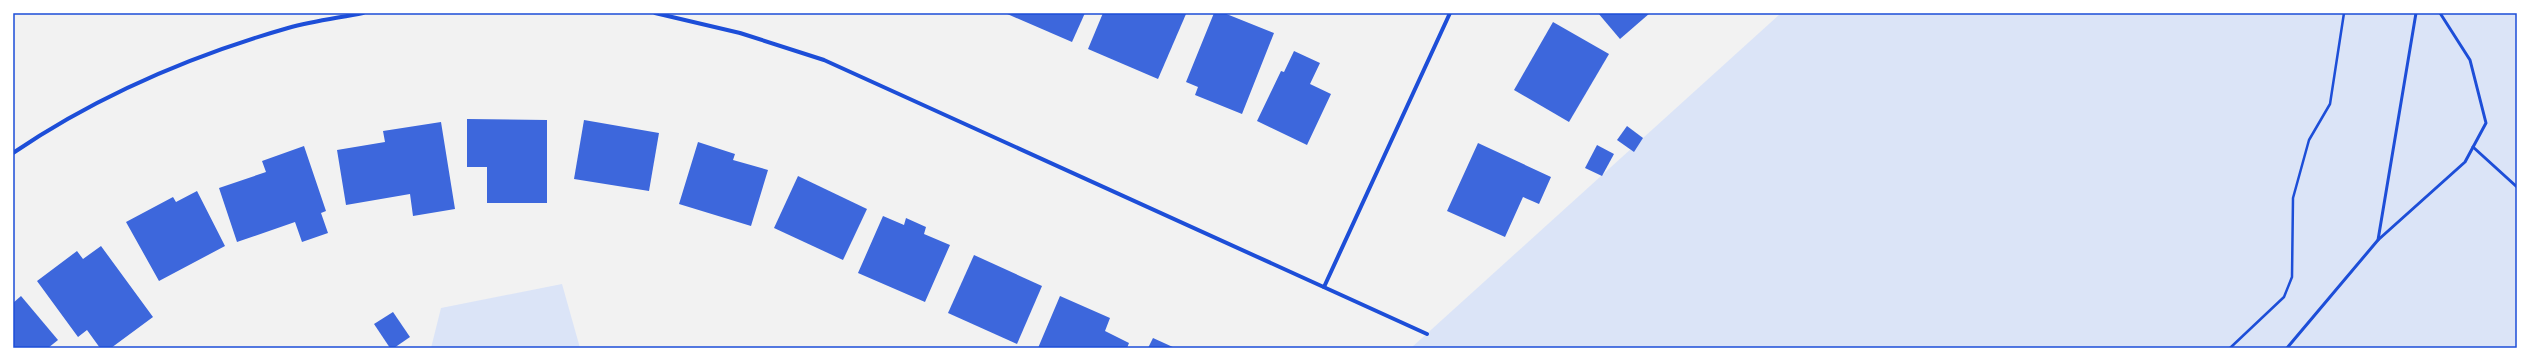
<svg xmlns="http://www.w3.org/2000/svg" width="2530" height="361" font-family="Figtree,sans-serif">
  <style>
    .green { fill: #dbe4f7 }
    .building { fill: #3d67dc }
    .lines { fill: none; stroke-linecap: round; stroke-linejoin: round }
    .path { stroke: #1d4ed8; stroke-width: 2.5 }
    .service { stroke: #1d4ed8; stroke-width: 3 }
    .minor { stroke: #1d4ed8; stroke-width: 4 }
    .neatline { fill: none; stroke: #1d4ed8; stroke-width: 1.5 }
  </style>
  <rect width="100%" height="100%" fill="#f2f2f2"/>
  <g class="green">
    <polygon points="1781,13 2517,13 2517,348 1411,348"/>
    <polygon points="562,284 580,348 431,348 441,308"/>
  </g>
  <g class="building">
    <polygon points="1005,13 1085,13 1072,42"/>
    <polygon points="1103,13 1186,14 1158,79 1088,49"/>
    <polygon points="1214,13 1224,13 1274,33 1242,114 1195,95 1198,87 1186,82"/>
    <polygon points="1598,13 1650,13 1620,39"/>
    <polygon points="1553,22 1609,54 1569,122 1514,90"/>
    <polygon points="1294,51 1320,63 1310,84 1331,94 1307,145 1257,121 1281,71 1284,72"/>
    <polygon points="467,119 547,120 547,203 487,203 487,167 467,167"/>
    <polygon points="584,120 659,133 649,191 574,179"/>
    <polygon points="441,122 455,209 413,216 410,194 346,205 337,150 385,142 383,131"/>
    <polygon points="1627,126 1643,138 1634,152 1617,140"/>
    <polygon points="698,142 735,154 733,160 768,170 751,226 679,204"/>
    <polygon points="1478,143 1551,177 1539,204 1523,197 1505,237 1447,211"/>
    <polygon points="1597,145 1614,154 1602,176 1585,168"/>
    <polygon points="304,146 326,211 321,213 328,233 302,242 295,222 237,242 219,188 266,172 262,161"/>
    <polygon points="798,176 867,209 843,260 774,228"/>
    <polygon points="197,191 225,246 159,281 126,222 173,197 176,202"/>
    <polygon points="883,216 904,225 906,218 926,227 924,234 950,245 925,302 858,273"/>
    <polygon points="101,246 153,317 111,348 100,348 87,330 78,337 37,281 77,251 83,259"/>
    <polygon points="974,255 1042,286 1017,344 948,313"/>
    <polygon points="21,296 58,340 48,348 13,348 13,303"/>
    <polygon points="1060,296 1110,318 1105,331 1129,343 1127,348 1038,348"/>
    <polygon points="393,312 410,337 394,348 390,348 374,324"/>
    <polygon points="1153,338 1175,348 1148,348"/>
  </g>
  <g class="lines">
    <polyline class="path" points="2230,348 2284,297 2292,277 2293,198 2309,140 2330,104 2344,13"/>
    <g class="service">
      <polyline points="2473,147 2517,187"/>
      <polyline points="2378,240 2465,162 2486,123 2470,60 2440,13"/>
      <polyline points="2287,348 2378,240 2416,13"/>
    </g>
    <g class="minor">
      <polyline points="655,13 740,33 824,60 1427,334"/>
      <path d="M13,153C97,96 190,56 288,28C313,21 338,18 363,13"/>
      <polyline points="1324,287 1450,13"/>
    </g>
  </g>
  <rect width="2530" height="361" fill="none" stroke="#ffffff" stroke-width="28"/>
  <rect x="14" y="14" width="2502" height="333" class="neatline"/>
</svg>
